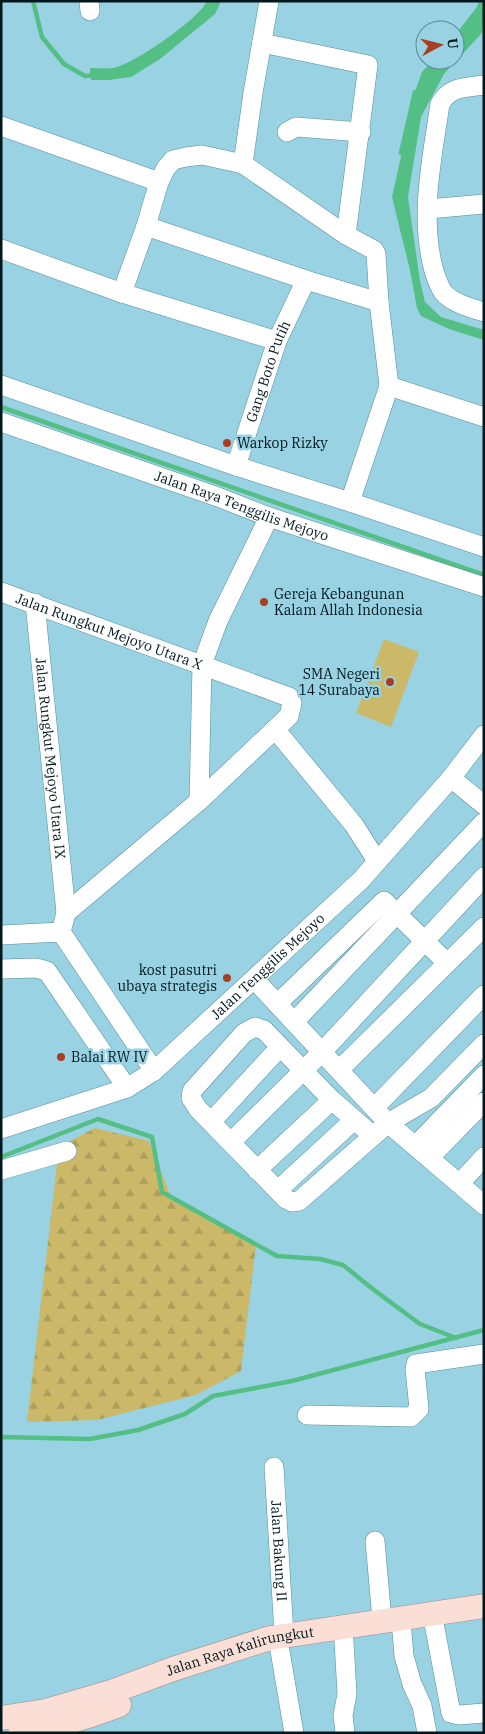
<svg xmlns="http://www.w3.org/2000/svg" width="485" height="1734" font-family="'IBM Plex Serif',serif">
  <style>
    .forest { fill: url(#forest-firs) }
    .pitch { fill: #cbb969 }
    .water { fill: #53bf84 }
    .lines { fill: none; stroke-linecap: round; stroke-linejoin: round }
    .stream { stroke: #53bf84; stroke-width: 4.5 }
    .minor-casing { stroke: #568e9d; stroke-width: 20 }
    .major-casing { stroke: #a28b85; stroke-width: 25 }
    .minor { stroke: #fff; stroke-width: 19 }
    .major { stroke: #fbdfd7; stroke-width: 24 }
    .poi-dot { fill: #a73f20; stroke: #98d2e3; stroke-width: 2 }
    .labels { text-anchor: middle; stroke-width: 5; stroke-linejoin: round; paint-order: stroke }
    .street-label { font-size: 14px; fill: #01171d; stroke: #98d2e3 }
    .poi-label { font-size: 14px; fill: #01171d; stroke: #98d2e3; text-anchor: start }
  </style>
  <defs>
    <pattern id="forest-firs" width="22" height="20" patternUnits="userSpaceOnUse" patternTransform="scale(1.25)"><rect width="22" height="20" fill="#cbb969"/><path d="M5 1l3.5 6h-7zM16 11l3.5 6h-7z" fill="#ad9e5b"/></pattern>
  </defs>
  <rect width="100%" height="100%" fill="#98d2e3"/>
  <polygon class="forest" points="95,1128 149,1141 172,1199 256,1245 241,1371 196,1395 97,1420 27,1422 59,1147"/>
  <polygon class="pitch" points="384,639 419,652 391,727 356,713"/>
  <g class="water">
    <path d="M207,1H221L215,14L160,59L131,77L109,80H91L90,68C97,68 106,69 113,68C133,65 199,19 207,1Z"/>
    <polygon points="479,1 484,1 484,26 481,34 444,74 421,117 408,197 420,281 425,302 441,317 484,330 484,340 449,329 421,316 417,308 410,270 392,197 416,89 422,72 433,60 455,60 455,35 477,7"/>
  </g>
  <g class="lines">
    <g class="stream">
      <polyline points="33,1 42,37 64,64 85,76 95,75"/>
      <polyline points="401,153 415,92"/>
      <polyline points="1,407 484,575"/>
      <polyline points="1,1157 98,1119 152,1137 162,1192 277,1256 320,1259 343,1265 374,1290 420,1324 456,1338"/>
      <polyline points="1,1437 90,1439 138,1430 185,1414 213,1396 292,1381 484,1330"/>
    </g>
    <g class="minor-casing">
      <g id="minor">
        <polyline points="89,1 90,11"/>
        <polyline points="262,43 368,65 346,235"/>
        <path d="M484,85C465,88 450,86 440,104C432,158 419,217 434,271C436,277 439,286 443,292C452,303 471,308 484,312"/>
        <polyline points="1,126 159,182"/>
        <polyline points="287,132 296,127 361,132"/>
        <polyline points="243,164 253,93 269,1"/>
        <polyline points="428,209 484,204"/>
        <polyline points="146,226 306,280 379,302"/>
        <polyline points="1,249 122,293 277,341"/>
        <polyline points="122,293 146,226 159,182 166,168 173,160 186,157 202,155 243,164 346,235 374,250 376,254 379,302 389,386 350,502"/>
        <polyline points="1,385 236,466 350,502 484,547"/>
        <polyline points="389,386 484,417"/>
        <path id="s1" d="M1,422L218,497L269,517L484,587"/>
        <path id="s2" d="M236,466L277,341L306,280"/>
        <path id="s3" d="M1,592L289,697L292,703L289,716L199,801L66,913L61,932"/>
        <path id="s4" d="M35,603L66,913"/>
        <polyline points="275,729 354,825 377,861"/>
        <polyline points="451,778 484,805"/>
        <polyline points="199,801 202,665 218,621 269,517"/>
        <polyline points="1,935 61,932 154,1071"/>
        <polyline points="1,969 36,968 47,971 127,1088"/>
        <polyline points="254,979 388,1123 484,1205"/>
        <polyline points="277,1004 384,901 447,963"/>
        <polyline points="294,1022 484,822"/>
        <polyline points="339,1070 484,927"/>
        <polyline points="374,1108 484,995"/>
        <polyline points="211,1122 280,1047"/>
        <path id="s5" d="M1,1129L127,1088L154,1071L361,880L451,778L484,735"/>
        <polyline points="373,1136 332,1100 264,1030 255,1027 244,1033 192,1091 191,1098 198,1109 286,1199 292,1202 299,1201 388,1123 431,1098 484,1044"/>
        <polyline points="231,1142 322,1052 484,877"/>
        <polyline points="415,1146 484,1075"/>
        <polyline points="429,1158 484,1102"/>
        <polyline points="1,1170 67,1151"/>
        <polyline points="257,1170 332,1100"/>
        <polyline points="460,1183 484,1157"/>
        <polyline points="278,1190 354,1120"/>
        <polyline points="307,1415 411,1417 419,1409 415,1369 416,1364 484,1354"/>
        <path id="s6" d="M274,1467L284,1635"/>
        <polyline points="375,1541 382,1620"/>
        <polyline points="432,1613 451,1713 459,1715 484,1713"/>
        <polyline points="402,1632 404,1656 412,1684 422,1706 427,1733"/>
        <polyline points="344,1641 347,1694 343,1715 345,1733"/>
        <polyline points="280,1651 294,1733"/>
      </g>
    </g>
    <g class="major-casing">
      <g id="major">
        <path id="s7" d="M1,1718L46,1711L111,1692L173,1669L270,1638L484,1606"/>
        <path d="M20,1733C54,1727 88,1717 119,1705"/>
      </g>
    </g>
    <use href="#minor" class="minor"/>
    <use href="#major" class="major"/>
  </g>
  <g class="poi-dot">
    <circle cx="227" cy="443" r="5"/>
    <circle cx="264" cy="602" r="5"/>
    <circle cx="390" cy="682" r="5"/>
    <circle cx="227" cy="978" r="5"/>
    <circle cx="61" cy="1057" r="5"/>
  </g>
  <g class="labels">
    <g class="street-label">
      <text dy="5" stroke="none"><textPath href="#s2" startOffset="100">Gang Boto Putih</textPath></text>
      <text dy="5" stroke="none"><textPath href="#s1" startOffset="255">Jalan Raya Tenggilis Mejoyo</textPath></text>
      <text dy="5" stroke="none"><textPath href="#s3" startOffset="115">Jalan Rungkut Mejoyo Utara X</textPath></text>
      <text dy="5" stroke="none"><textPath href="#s4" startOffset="156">Jalan Rungkut Mejoyo Utara IX</textPath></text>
      <text dy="5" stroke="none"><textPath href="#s5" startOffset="319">Jalan Tenggilis Mejoyo</textPath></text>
      <text dy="5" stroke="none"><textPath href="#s6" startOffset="84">Jalan Bakung II</textPath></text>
      <text dy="5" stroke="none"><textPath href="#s7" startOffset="249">Jalan Raya Kalirungkut</textPath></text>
    </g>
    <g class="poi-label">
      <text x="237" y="448">Warkop Rizky</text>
      <text x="274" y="599">Gereja Kebangunan<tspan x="274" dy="16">Kalam Allah Indonesia</tspan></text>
      <text x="380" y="679" text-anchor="end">SMA Negeri<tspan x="380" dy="16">14 Surabaya</tspan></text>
      <text x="217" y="975" text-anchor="end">kost pasutri<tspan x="217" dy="16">ubaya strategis</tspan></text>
      <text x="71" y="1062">Balai RW IV</text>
    </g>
  </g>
  <rect width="485" height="1734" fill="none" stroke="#01171d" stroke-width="5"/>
  <g transform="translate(440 45) rotate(83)"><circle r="24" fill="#98d2e3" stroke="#5c8794"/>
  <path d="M0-4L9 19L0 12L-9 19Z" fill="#a73f20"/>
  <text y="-8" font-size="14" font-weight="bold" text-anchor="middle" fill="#01171d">U</text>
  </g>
</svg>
